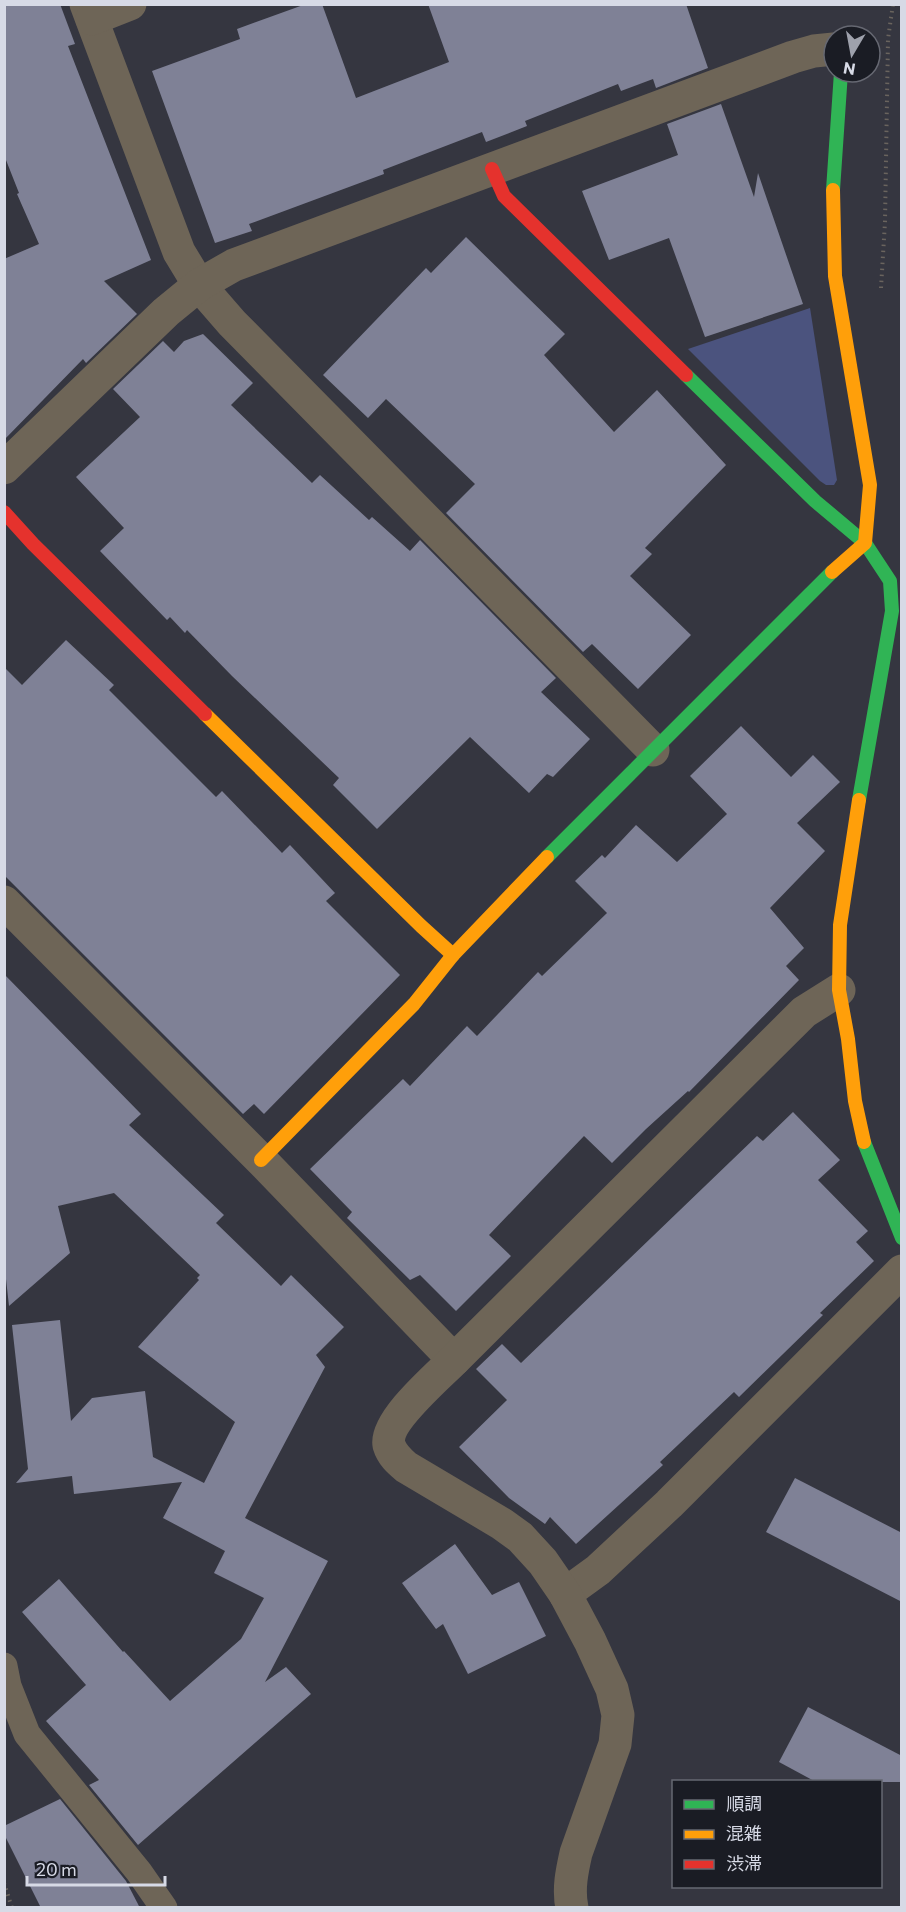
<svg xmlns="http://www.w3.org/2000/svg" width="906" height="1912" font-family="Commissioner,'Noto Sans JP',sans-serif">
  <style>
    .green { fill: #4b537e }
    .building { fill: #7f8196 }
    .lines { fill: none; stroke-linecap: round; stroke-linejoin: round }
    .path { stroke: #6a645e; stroke-width: 4; stroke-dasharray: 1.5 4.5; stroke-linecap: butt }
    .lane { stroke: #6e6557; stroke-width: 27 }
    .street { stroke: #6e6557; stroke-width: 33 }
    .fast { stroke: #30b455; stroke-width: 14 }
    .slow { stroke: #ff9f0a; stroke-width: 14 }
    .jam { stroke: #e5322d; stroke-width: 14 }
  </style>
  <rect width="100%" height="100%" fill="#353640"/>
  <polygon class="green" points="810,308 837,480 834,485 826,485 820,481 688,349"/>
  <g class="building">
    <polygon points="4,4 60,4 75,44 68,46 151,260 104,281 137,314 86,363 83,359 4,440 4,259 39,244 17,194 19,193 4,155"/>
    <polygon points="306,4 322,4 356,98 449,62 428,4 686,4 708,68 656,88 653,79 621,91 618,84 525,121 527,126 486,142 482,132 383,170 384,174 249,224 252,231 215,243 152,71 240,39 237,29"/>
    <polygon points="721,104 754,197 758,173 803,304 705,337 669,238 609,260 582,191 678,155 667,124"/>
    <polygon points="466,237 565,334 544,355 614,432 657,390 726,465 645,548 652,554 630,576 691,635 638,689 592,644 583,652 446,513 475,484 386,399 368,418 323,375 426,268 431,273"/>
    <polygon points="203,334 253,383 231,405 312,483 320,475 369,520 372,517 410,551 420,540 556,678 541,692 590,739 553,777 547,774 529,793 470,737 377,829 333,785 339,778 232,676 187,630 185,633 170,617 167,620 100,551 124,528 76,477 140,417 113,389 163,341 174,352 184,341"/>
    <polygon points="66,640 114,685 109,690 216,797 222,791 282,853 290,845 335,893 326,901 400,975 264,1114 254,1104 243,1114 4,875 4,667 22,685"/>
    <polygon points="741,726 791,777 813,755 840,782 797,823 825,851 770,908 804,948 786,966 799,980 689,1092 688,1091 646,1129 612,1163 584,1136 489,1235 511,1256 456,1311 420,1275 410,1280 347,1218 352,1212 310,1169 403,1079 410,1086 467,1026 477,1036 538,972 542,976 607,913 575,881 602,855 605,858 636,825 677,862 727,814 690,776"/>
    <polygon points="4,974 141,1114 129,1125 224,1215 216,1223 281,1286 291,1275 344,1327 316,1355 325,1367 245,1518 328,1561 265,1682 286,1667 311,1694 138,1845 89,1785 99,1780 46,1721 86,1685 22,1612 59,1579 123,1652 124,1651 170,1701 241,1639 264,1598 214,1573 225,1551 163,1518 182,1482 74,1494 72,1476 16,1483 28,1469 12,1325 60,1320 71,1421 92,1398 145,1391 153,1457 204,1483 235,1422 138,1347 199,1280 197,1278 200,1275 114,1193 58,1206 70,1253 9,1306 4,1261"/>
    <polygon points="793,1112 840,1160 818,1180 868,1231 856,1242 874,1261 820,1313 823,1315 739,1397 734,1392 660,1462 663,1465 576,1544 550,1517 545,1524 509,1498 459,1447 507,1400 476,1369 502,1344 521,1363 757,1136 763,1141"/>
    <polygon points="795,1478 902,1533 902,1602 766,1532"/>
    <polygon points="455,1544 492,1595 519,1582 546,1636 468,1674 443,1624 436,1629 402,1583"/>
    <polygon points="808,1707 902,1756 902,1782 816,1782 779,1762"/>
    <polygon points="60,1799 126,1881 140,1908 41,1908 4,1834 4,1826"/>
  </g>
  <g class="lines">
    <g class="path">
      <polyline points="881,288 885,222 888,39 893,4"/>
      <polyline points="4,1883 12,1908"/>
    </g>
    <polyline class="lane" points="4,1666 8,1686 27,1734 139,1872 164,1908"/>
    <g class="street">
      <polyline points="86,4 179,252 199,285 232,323 653,750"/>
      <polyline points="92,19 130,4"/>
      <polyline points="4,468 166,312 199,285 234,265 793,57 814,51 834,49"/>
      <polyline points="4,902 261,1160 454,1360"/>
      <polyline points="565,1594 598,1570 669,1504 902,1271"/>
      <path d="M572,1908C568,1889 572,1871 576,1853L615,1744L618,1715L612,1689L590,1641L565,1594L543,1562L520,1537L502,1524L406,1467C399,1461 392,1455 389,1445C384,1422 438,1376 454,1360L804,1012L839,990"/>
    </g>
    <g class="fast">
      <polyline points="833,190 841,72"/>
      <polyline points="686,375 815,501 865,543 890,581 892,611 859,800"/>
      <polyline points="547,857 832,572"/>
      <polyline points="864,1142 902,1238"/>
    </g>
    <g class="slow">
      <polyline points="832,572 865,543 870,485 835,276 833,190"/>
      <polyline points="205,714 421,926 453,955"/>
      <polyline points="859,800 840,925 839,990 848,1039 855,1101 864,1142"/>
      <polyline points="261,1160 414,1004 453,955 547,857"/>
    </g>
    <g class="jam">
      <polyline points="492,169 504,196 686,375"/>
      <polyline points="4,512 33,544 205,714"/>
    </g>
  </g>
  <rect width="906" height="1912" fill="none" stroke="#d7dae6" stroke-width="12"/>
  <rect x="672" y="1780" width="210" height="108" fill="#1a1c24" stroke="#666872" stroke-width="1.5"/>
  <rect x="684" y="1800" width="30" height="9" fill="#30b455" stroke="#666872" stroke-width="1.5"/>
  <text x="726" y="1810" font-size="18" fill="#d7dae6">順調</text>
  <rect x="684" y="1830" width="30" height="9" fill="#ff9f0a" stroke="#666872" stroke-width="1.5"/>
  <text x="726" y="1840" font-size="18" fill="#d7dae6">混雑</text>
  <rect x="684" y="1860" width="30" height="9" fill="#e5322d" stroke="#666872" stroke-width="1.5"/>
  <text x="726" y="1870" font-size="18" fill="#d7dae6">渋滞</text>
  <g transform="translate(852 54) rotate(190)"><circle r="28" fill="#1a1c24" stroke="#666872" stroke-width="1.5"/>
  <path d="M0-4.5L10 22L0 15L-10 22Z" fill="#9ea1ac"/>
  <text y="-9" font-size="16" font-weight="bold" text-anchor="middle" fill="#d7dae6">N</text>
  </g>
  <path d="M27 1876v9h138v-9" fill="none" stroke="#d7dae6" stroke-width="3"/>
  <text x="36" y="1876" font-size="18" fill="#d7dae6" stroke="#1a1c24" stroke-width="4.5" paint-order="stroke">20 m</text>
</svg>
